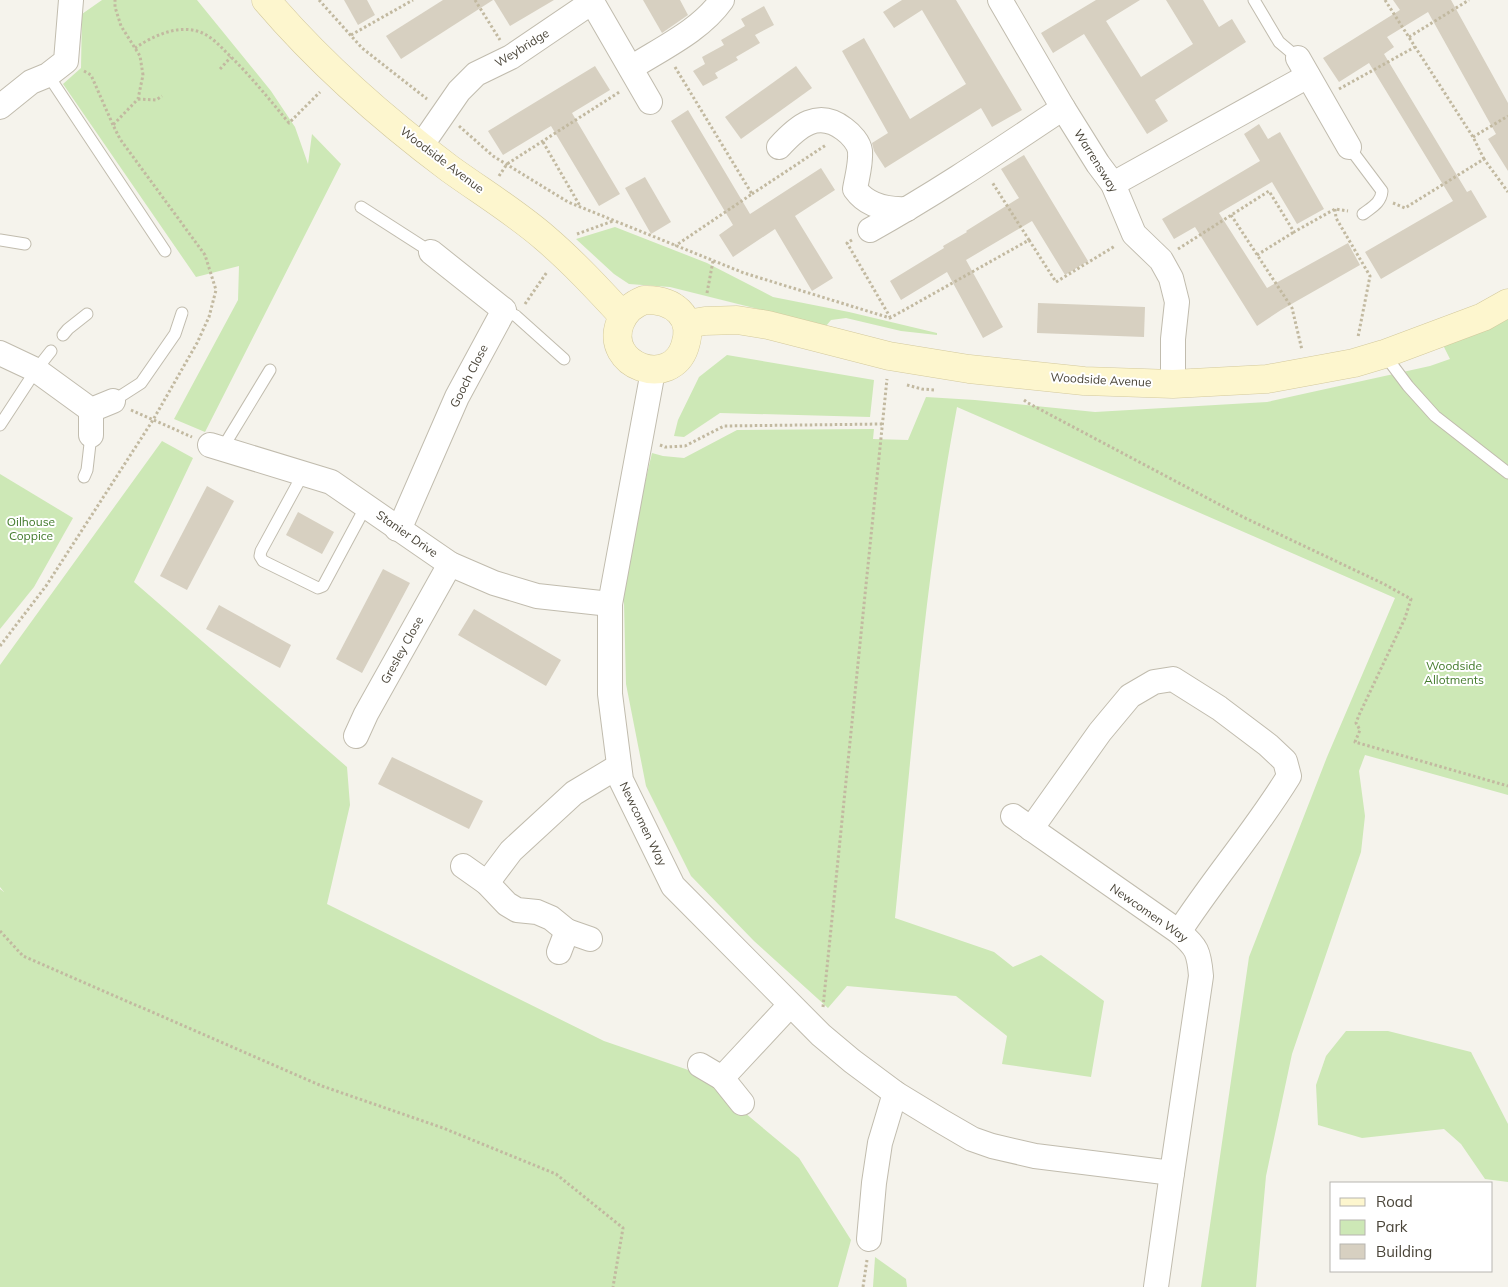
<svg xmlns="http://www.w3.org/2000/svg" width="1508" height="1287" font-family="Mulish,sans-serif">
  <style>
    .green { fill: #cde8b6 }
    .building { fill: #d7d0c1 }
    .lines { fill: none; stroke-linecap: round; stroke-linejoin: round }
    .lane-casing { stroke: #c1bcae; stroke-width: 13 }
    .street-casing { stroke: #c1bcae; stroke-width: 26 }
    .secondary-casing { stroke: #d3c99d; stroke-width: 29 }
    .path { stroke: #c2b9a0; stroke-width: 3; stroke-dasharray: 2.5 2.5; stroke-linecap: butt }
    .lane { stroke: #fff; stroke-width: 11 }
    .street { stroke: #fff; stroke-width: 24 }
    .secondary { stroke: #fdf6ce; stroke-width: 28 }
    .labels { text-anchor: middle; stroke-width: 4; stroke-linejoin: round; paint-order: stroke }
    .street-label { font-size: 12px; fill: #4a4539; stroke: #fff }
    .park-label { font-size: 12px; fill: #447b2d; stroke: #fff }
  </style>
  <rect width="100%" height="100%" fill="#f5f3ec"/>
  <g class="green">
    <polygon points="102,0 197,0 271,91 295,127 308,164 312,134 341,164 205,432 174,419 238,300 239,266 196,277 63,84 81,68 82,14"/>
    <polygon points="615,227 707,263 773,297 849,312 937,333 937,335 901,331 846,318 831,320 826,326 670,287 629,284 614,274 576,239"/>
    <path d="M1508,314V795L1365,755L1359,771L1365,816L1361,852L1292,1054L1266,1176L1256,1287H1201L1249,957L1327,757L1395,598L957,407C925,576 912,748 895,918L994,952L1013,967L1041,955L1104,1001L1091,1077L1002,1064L1007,1036L956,996L847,986L828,1008L754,941L691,876L646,786L626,684L624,603L619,592L652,453L663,456L684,458L737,430L874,429L873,439L908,440L926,397L975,400L1095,412L1267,402L1430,366L1450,359L1443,345Z"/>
    <polygon points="727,355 874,380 870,417 720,413 684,437 674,436 678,420 699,377"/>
    <polygon points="162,441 193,458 134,582 347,767 350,805 327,904 604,1041 697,1073 799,1158 851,1240 838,1287 0,1287 0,889 4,892 0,887 0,665"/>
    <polygon points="0,474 73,518 34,587 0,629"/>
    <polygon points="1346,1031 1388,1031 1471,1052 1508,1124 1508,1182 1485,1179 1461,1144 1444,1129 1362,1138 1318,1125 1316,1085 1326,1056"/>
    <polygon points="875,1257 906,1279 907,1287 873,1287"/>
  </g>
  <g class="building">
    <polygon points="344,0 367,0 375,15 358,25"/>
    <polygon points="443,0 493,0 401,59 386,36"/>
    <polygon points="494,0 554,0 510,26"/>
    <polygon points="643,0 680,0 688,15 662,33"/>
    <polygon points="902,0 956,0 1022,110 992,127 981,108 885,168 874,151 872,143 888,133 842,51 864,38 910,119 966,84 922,10 894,28 883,12"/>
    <polygon points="1096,0 1140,0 1106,21 1141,77 1193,44 1166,0 1203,0 1219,27 1232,19 1246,42 1155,100 1168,121 1147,134 1084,34 1053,53 1041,33"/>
    <polygon points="1393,0 1451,0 1508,103 1508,171 1488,139 1496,134 1428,12 1387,37 1394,47 1384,54 1467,192 1471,190 1487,217 1381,279 1365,252 1453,201 1369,63 1339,82 1323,58 1400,10"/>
    <polygon points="764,6 774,25 755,35 760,43 736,57 738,60 715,73 718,78 703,86 693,71 705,64 702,57 724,45 721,40 745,26 741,19"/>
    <polygon points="595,66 610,90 572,113 620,194 599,206 551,126 503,155 488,131"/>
    <polygon points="796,66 812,88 741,139 725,117"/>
    <polygon points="688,110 750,214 821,168 835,190 795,216 833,278 812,291 775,229 733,257 719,235 733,225 671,121"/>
    <polygon points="1259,124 1268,139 1280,132 1324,209 1297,224 1272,182 1219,213 1267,288 1348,243 1360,265 1281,310 1257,326 1195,227 1174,239 1162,219 1260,161 1244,134"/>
    <polygon points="1024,155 1088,261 1065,275 1032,221 966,260 1003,327 983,338 947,272 901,300 890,281 944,248 943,246 967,232 966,231 1019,198 1001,169"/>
    <polygon points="645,177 671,222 651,234 625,188"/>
    <polygon points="1038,303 1145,307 1144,337 1037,333"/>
    <polygon points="207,486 234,501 187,590 160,576"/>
    <polygon points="298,512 334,532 322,554 286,535"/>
    <polygon points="383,569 410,583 362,673 336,659"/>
    <polygon points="219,605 291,645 280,668 206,629"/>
    <polygon points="474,609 561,660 546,686 458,635"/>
    <polygon points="392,757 483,801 469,829 378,784"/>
  </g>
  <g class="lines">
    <g class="lane-casing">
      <g id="lane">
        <polyline points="1254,0 1279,42 1298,58"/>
        <polyline points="48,75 165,251"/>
        <path d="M1349,147L1382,191C1381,203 1372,207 1363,214"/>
        <polyline points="361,207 431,252"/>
        <polyline points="0,240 25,244"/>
        <polyline points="504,310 516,316 564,359"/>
        <polyline points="63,335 68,329 87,314"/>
        <polyline points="1384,354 1408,386 1435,416 1508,473"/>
        <polyline points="113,401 141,383 175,334 182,313"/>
        <polyline points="0,425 36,370 51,351"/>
        <polyline points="222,449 270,370"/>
        <polyline points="303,474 261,551 260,556 263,561 318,588 323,586 366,506"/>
        <polyline points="84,477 87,470 91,435"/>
      </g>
    </g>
    <g class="street-casing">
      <g id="street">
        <polyline points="591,0 650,102"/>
        <polyline points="1000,0 1063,108 1098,164 1113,184 1134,234 1161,260 1171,278 1177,302 1173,339 1173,384"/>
        <polyline points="1298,58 1349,147"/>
        <path d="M631,68C662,48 700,31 722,0"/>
        <polyline points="0,107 31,82 48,75 66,61 71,0"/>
        <polyline points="421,146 459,91 476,74 511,57 592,2"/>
        <path d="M779,147C798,126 818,109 844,129C851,134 859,143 860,151C861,164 857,177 855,189C867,206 887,210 907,209"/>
        <polyline points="1113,184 1308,76"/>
        <path d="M870,230C937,193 1000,150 1063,108"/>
        <polyline points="0,353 36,370 91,410 113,401"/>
        <path d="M653,371L610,604V694L621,780L673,886L821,1035L852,1061L895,1093L941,1121L972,1139L992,1146L1035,1156L1172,1173L1201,976C1199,952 1197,947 1179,932L1013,816"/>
        <polyline points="91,435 91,410"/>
        <polyline points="210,445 331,482 450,564 494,583 537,596 610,604"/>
        <polyline points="397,529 402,523 457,397 504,310 431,252"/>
        <polyline points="356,736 366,714 450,564"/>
        <path d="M1031,829L1100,732L1130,696L1154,682L1173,679L1219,708L1268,745L1285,761L1289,776C1256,830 1214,878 1179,932"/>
        <polyline points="463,866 487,883 507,904 517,910 537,912 551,918 567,931 590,939"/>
        <polyline points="487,883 511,851 574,793 619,766"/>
        <polyline points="559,952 567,931"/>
        <polyline points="700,1065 722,1078 742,1103"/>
        <polyline points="722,1078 790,1005"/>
        <polyline points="869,1239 874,1183 880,1143 895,1093"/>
        <polyline points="1156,1287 1172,1173"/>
      </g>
    </g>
    <g class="secondary-casing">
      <g id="secondary">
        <path d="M266,0C318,61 386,121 450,169C482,192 515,212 545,238C573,262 598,289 623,316"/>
        <path d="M644,300C673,299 695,316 685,346C671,390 604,366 620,323C625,311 632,305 644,300Z"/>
        <polyline points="687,324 705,321 737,320 768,325 889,356 969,369 1084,381 1173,384 1267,379 1354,363 1384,354 1483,317 1508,303"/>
      </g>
    </g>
    <g class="path">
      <polyline points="319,0 362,48 427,99"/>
      <polyline points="475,0 500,40"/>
      <polyline points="1385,0 1473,137 1484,159"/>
      <polyline points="351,35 413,0"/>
      <polyline points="1409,37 1469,0"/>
      <path d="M135,48C153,36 178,24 200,32C211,36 219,45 227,53C250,75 269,99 289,123L320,92"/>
      <polyline points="675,67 752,194 675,246"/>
      <polyline points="220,69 231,57"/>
      <polyline points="84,71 91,75 113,125"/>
      <polyline points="1339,89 1415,47"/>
      <polyline points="138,99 156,100 162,96"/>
      <polyline points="459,126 493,156 568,202 744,273 890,318 1029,240 992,182"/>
      <polyline points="1473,137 1508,116"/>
      <polyline points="543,142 580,206"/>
      <polyline points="499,176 507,164 621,91"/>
      <polyline points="752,194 826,145"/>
      <polyline points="1393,203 1405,208 1484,159 1508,192"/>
      <polyline points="1335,209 1336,218 1370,276 1358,337"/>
      <polyline points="1231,215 1292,308 1302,350"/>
      <polyline points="577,234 613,221"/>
      <polyline points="852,240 847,243 890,317"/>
      <polyline points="1029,240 1056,282 1115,246"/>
      <polyline points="1178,249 1269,191 1294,232 1335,209 1348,211"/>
      <polyline points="1257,255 1294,232"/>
      <polyline points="707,293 713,261"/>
      <polyline points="525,304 547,272"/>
      <polyline points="907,385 922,389 935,390"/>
      <polyline points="1024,400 1028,403 1243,517 1384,584 1411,599 1405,618 1359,715 1356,723 1360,730 1355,742 1508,786"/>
      <polyline points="131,410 192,437"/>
      <polyline points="660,445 665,447 685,446 724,426 882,424"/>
      <polyline points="0,646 46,586 153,420 197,343 209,317 216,290 205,255 120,139 113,125 138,99 143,75 140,56 121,26 115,7 115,0"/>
      <polyline points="0,931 23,956 322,1086 443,1128 556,1174 623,1228 613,1287"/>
      <polyline points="823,1007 887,379"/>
      <polyline points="863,1287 867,1260"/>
    </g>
    <use href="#lane" class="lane"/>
    <use href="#street" class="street"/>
    <use href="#secondary" class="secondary"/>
  </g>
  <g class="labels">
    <g class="street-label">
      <text transform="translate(522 48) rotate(-32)" y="4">Weybridge</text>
      <text transform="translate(442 160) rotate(37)" y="4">Woodside Avenue</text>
      <text transform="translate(1096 161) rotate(58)" y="4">Warrensway</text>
      <text transform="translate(469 376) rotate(-63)" y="4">Gooch Close</text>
      <text transform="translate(1101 380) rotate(3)" y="4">Woodside Avenue</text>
      <text transform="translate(407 534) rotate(35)" y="4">Stanier Drive</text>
      <text transform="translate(402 650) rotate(-61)" y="4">Gresley Close</text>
      <text transform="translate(643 824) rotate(64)" y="4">Newcomen Way</text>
      <text transform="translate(1149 913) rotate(35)" y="4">Newcomen Way</text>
    </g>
    <g class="park-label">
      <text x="31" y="526">Oilhouse<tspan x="31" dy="14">Coppice</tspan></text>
      <text x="1454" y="670">Woodside<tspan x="1454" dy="14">Allotments</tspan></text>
    </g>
  </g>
  <rect x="1330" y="1182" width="162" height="90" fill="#ffffff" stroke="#b7b5b0"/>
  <rect x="1340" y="1198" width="25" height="8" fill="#fdf6ce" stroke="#b7b5b0"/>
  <text x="1376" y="1207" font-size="15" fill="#4a4539">Road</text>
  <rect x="1340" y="1220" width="25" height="15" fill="#cde8b6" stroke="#b7b5b0"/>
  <text x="1376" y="1232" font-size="15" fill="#4a4539">Park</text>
  <rect x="1340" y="1244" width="25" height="15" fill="#d7d0c1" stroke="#b7b5b0"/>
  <text x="1376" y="1257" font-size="15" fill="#4a4539">Building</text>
</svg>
